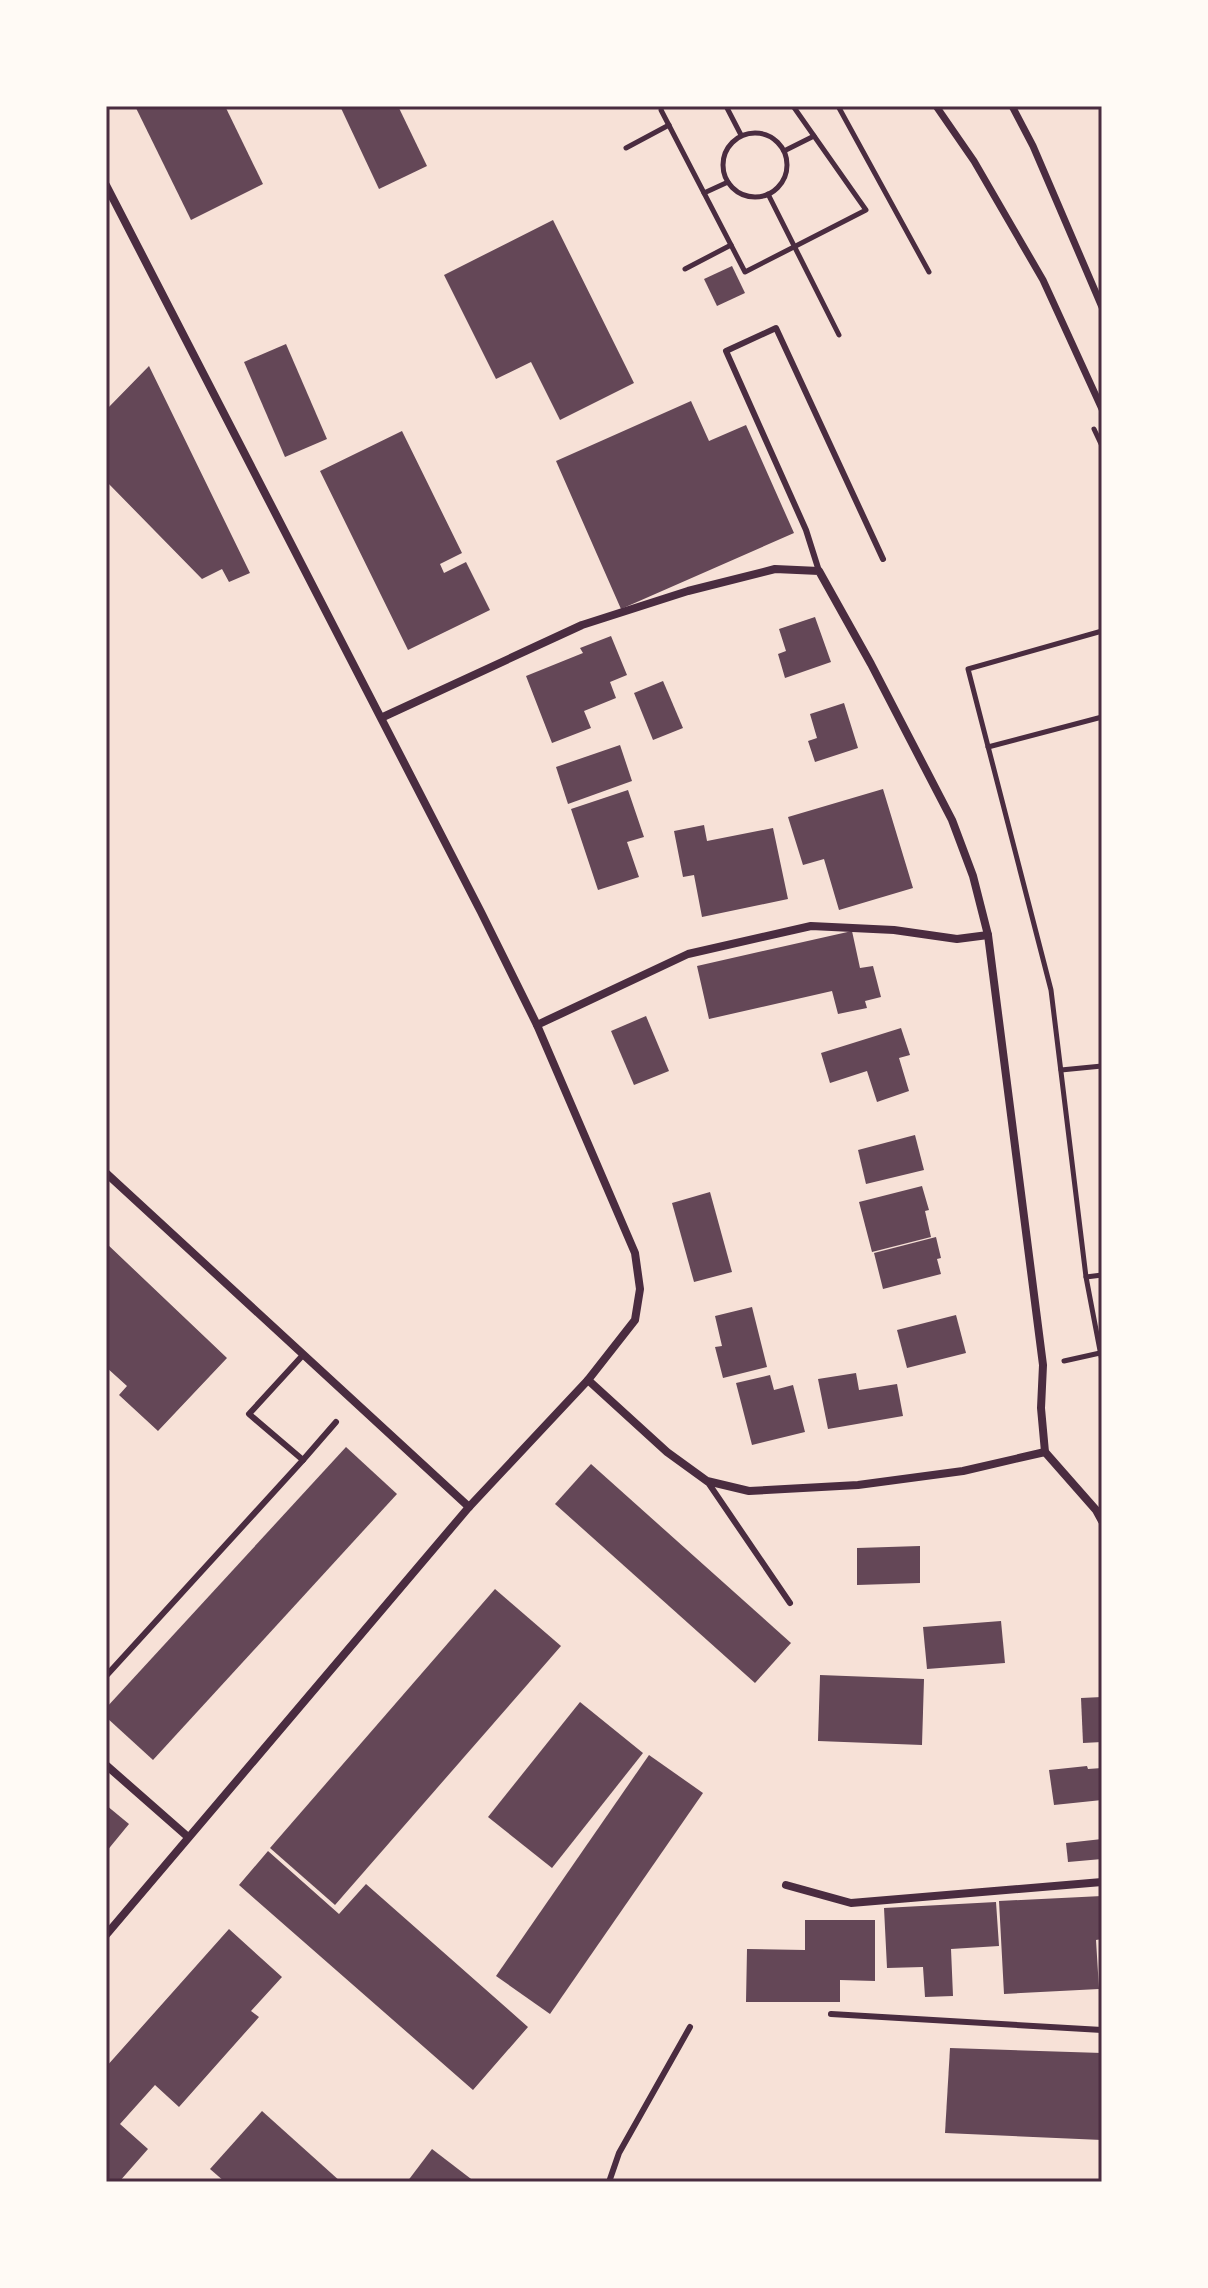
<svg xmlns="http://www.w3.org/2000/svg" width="1208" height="2288" font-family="Rubik,sans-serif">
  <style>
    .building { fill: #644757 }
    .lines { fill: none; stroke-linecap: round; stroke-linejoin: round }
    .path { stroke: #4a2c40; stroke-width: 5 }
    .service { stroke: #4a2c40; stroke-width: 6 }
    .pedestrian { stroke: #4a2c40; stroke-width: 7 }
    .minor { stroke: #4a2c40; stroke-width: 8 }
    .neatline { fill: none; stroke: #4a2c40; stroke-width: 3 }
  </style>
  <rect width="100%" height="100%" fill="#f7e1d7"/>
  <g class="building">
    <polygon points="135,106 225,106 263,184 191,220"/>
    <polygon points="340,106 398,106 427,166 379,189"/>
    <polygon points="553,220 634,383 560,420 531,362 496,379 444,275"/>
    <polygon points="732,266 745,293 717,306 704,279"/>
    <polygon points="286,344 327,439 285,457 244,362"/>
    <polygon points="149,366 250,573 229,582 222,569 202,579 106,481 106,410"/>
    <polygon points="691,401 709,441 746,425 794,533 621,609 556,461"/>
    <polygon points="402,431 462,553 440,564 444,573 466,562 490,610 408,650 320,471"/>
    <polygon points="815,617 831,662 785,678 778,654 786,651 779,629"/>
    <polygon points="611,636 627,675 610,682 616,698 584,711 591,728 552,743 526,676 583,653 580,648"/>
    <polygon points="663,681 683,728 653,740 634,693"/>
    <polygon points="844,703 858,748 815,762 808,741 817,738 810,714"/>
    <polygon points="620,745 632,781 568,804 556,767"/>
    <polygon points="883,789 913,888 839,910 824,859 803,865 788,817"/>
    <polygon points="628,790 644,837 627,842 639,877 598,890 571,809"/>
    <polygon points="704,825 707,841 773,828 788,899 702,917 694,875 683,877 674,831"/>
    <polygon points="852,931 860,968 873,966 881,997 865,1001 867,1008 838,1014 832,991 709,1019 697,966"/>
    <polygon points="646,1016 669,1071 634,1085 611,1031"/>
    <polygon points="901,1028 910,1055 899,1058 909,1091 877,1102 867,1071 830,1083 821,1053"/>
    <polygon points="915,1135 924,1170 866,1184 858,1150"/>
    <polygon points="922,1186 929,1210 925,1211 931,1237 872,1252 859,1202"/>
    <polygon points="710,1192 732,1272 694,1282 672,1203"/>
    <polygon points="936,1237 941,1258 937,1259 941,1274 883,1289 874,1253"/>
    <polygon points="106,1243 227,1358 158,1431 119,1395 127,1386 106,1367"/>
    <polygon points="752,1307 767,1367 723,1378 715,1347 722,1346 715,1316"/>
    <polygon points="956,1315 966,1353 907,1368 897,1330"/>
    <polygon points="856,1373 859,1390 897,1384 903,1416 828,1429 818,1379"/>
    <polygon points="770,1375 774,1390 793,1385 805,1432 752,1445 736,1383"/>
    <polygon points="346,1447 397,1494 153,1760 106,1717 106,1708"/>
    <polygon points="591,1464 791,1643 755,1683 555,1504"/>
    <polygon points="920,1546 920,1583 857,1585 857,1548"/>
    <polygon points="495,1589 561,1646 335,1905 270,1848"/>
    <polygon points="1001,1621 1005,1663 927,1669 923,1627"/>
    <polygon points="820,1675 924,1679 922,1745 818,1741"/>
    <polygon points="1102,1697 1102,1742 1083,1743 1081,1698"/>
    <polygon points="580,1702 643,1753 552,1868 488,1817"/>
    <polygon points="649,1755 703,1793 550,2014 496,1976"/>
    <polygon points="1087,1766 1088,1769 1102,1768 1102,1800 1054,1805 1049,1770"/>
    <polygon points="106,1805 129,1824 106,1852"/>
    <polygon points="1102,1839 1102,1859 1068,1862 1066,1843"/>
    <polygon points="268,1851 339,1914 366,1884 528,2027 473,2090 239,1885"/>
    <polygon points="1102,1896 1102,1939 1096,1940 1099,1989 1004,1994 999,1901"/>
    <polygon points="996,1902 999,1946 951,1949 953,1996 925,1997 923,1967 887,1968 884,1908"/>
    <polygon points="805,1920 875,1920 875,1981 840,1980 840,2002 746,2002 747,1949 805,1950"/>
    <polygon points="229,1929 282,1977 251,2011 259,2017 179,2107 155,2085 120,2124 148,2149 119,2182 106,2182 106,2067"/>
    <polygon points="950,2048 1102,2053 1102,2140 945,2133"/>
    <polygon points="262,2111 341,2182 225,2182 210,2169"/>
    <polygon points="432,2149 475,2182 407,2182"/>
  </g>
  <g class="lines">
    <g class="path">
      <polyline points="662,106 661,110 745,272 866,210 793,106"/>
      <polyline points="726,106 741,135"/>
      <polyline points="838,106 929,272"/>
      <circle cx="755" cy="165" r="32"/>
      <polyline points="626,148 669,125"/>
      <polyline points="784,151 814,136"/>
      <polyline points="704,193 728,182"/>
      <polyline points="768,194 839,335"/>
      <polyline points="685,269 731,245"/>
      <polyline points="1094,429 1102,446"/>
      <polyline points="1102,631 968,669 1051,990 1086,1277 1102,1361"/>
      <polyline points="988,747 1102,717"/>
      <polyline points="1061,1070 1102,1066"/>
      <polyline points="1086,1277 1102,1275"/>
      <polyline points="1064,1361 1100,1353"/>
    </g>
    <g class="service">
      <polyline points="819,571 806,530 726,351 776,328 883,559"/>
      <polyline points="303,1460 336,1422"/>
      <polyline points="707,1481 790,1603"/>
      <polyline points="106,1676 303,1460 249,1414 303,1355"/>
      <polyline points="831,2014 1102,2030"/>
      <polyline points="609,2182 619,2153 690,2027"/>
    </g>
    <g class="pedestrian">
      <polyline points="936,106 974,161 1043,280 1102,409"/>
      <polyline points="1012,106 1033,146 1102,307"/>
    </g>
    <g class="minor">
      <polyline points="106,185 481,912 537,1025 635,1253 640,1289 635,1320 588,1380 469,1507 106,1935"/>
      <polyline points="383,717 582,625 688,591 775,569 819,571 871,664 952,820 973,876 988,935 1043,1365 1041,1408 1045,1452 1096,1510 1102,1521"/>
      <polyline points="537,1025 688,954 811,926 894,930 957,939 988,935"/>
      <polyline points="106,1173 469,1507"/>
      <polyline points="588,1380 667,1452 707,1481 749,1491 858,1485 963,1471 1045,1452"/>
      <polyline points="106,1765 188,1837"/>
      <polyline points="786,1885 851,1903 1102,1882"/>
    </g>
  </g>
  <rect width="1208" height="2288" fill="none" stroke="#fffaf5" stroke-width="216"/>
  <rect x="108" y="108" width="992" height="2072" class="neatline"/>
</svg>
